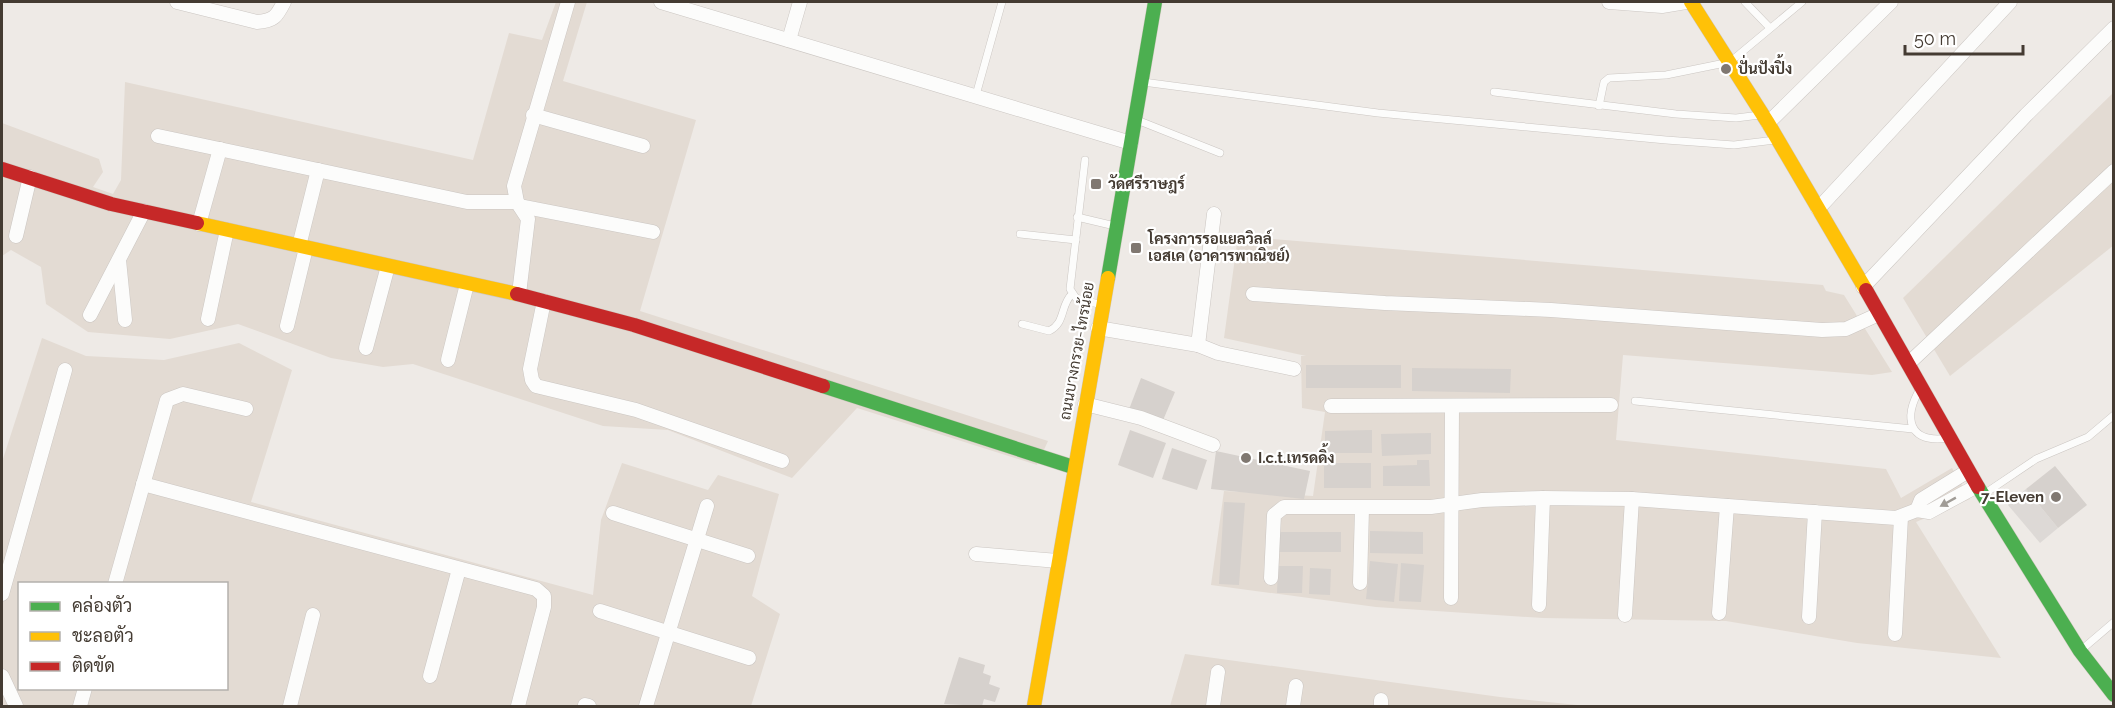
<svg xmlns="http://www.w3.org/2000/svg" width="2115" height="708" font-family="Raleway,Sarabun,sans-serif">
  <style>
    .residential { fill: #e3dbd3; fill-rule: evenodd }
    .parking { fill: #ddd9d6 }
    .building { fill: #d6d1cd }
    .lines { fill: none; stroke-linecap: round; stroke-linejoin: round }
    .lane-casing { stroke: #cbc6c2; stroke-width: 8 }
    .street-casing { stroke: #cbc6c2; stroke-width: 15 }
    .fast-casing { stroke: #cfc8be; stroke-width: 15 }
    .slow-casing { stroke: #cfc8be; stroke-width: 15 }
    .jam-casing { stroke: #cfc8be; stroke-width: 15 }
    .lane { stroke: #fcfcfb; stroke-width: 7 }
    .street { stroke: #fcfcfb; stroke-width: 14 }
    .fast { stroke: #4caf50; stroke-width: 14 }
    .slow { stroke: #ffc107; stroke-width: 14 }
    .jam { stroke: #c62828; stroke-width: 14 }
    .oneway { fill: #a09c96 }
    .poi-dot { fill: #807871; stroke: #fff; stroke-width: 2 }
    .labels { text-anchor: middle; stroke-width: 4.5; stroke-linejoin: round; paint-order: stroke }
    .poi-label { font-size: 15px; font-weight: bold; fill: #443b32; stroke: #fff; text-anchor: start }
    .street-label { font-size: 15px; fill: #443b32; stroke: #fff }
  </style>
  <rect width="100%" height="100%" fill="#eeeae6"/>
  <g class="residential">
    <polygon points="556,2 587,2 563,81 696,120 640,311 1048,441 1037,465 857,408 792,478 668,430 603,426 413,364 383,367 331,358 238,324 170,339 88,332 46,304 41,267 11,250 2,256 2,123 99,159 103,172 93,187 113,194 121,180 125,82 473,160 509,33 542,40"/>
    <polygon points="2113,93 2114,245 1950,376 1903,298"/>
    <polygon points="1238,236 1823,285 1826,291 1844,295 1892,372 1872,375 1623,355 1616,440 1886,469 1901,498 1952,468 1970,499 1916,522 2001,658 1857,643 1726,621 1543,618 1376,607 1211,585 1224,491 1313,496 1325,412 1302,408 1301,356 1306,356 1224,338"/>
    <path d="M42,338L86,356L164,360L239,343L292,370L251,502L593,595L601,520L622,463L708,490L718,475L779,494L752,596L780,614L751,706H2V462ZM20,584H226V688H20Z"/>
    <polygon points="1185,654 1500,697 1587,706 1170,706"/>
  </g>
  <polygon class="parking" points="2026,489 2058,528 2040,543 2008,505"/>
  <g class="building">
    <rect x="1306" y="365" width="95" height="23"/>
    <polygon points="1412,368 1511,369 1510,393 1412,391"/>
    <polygon points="1141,378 1175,392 1161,425 1128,412"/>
    <polygon points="1130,430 1166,443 1153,478 1118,465"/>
    <polygon points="1372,430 1372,453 1325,453 1325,431"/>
    <polygon points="1431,433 1431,454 1382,456 1381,434"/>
    <polygon points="1172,448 1207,460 1197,490 1162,479"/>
    <polygon points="1216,451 1310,471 1304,499 1211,489"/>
    <polygon points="1417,460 1429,460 1430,486 1383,486 1383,466 1417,465"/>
    <rect x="1324" y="463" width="47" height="25"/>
    <polygon points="2055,466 2087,505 2058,528 2026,489"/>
    <polygon points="1224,502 1245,503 1239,585 1219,584"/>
    <polygon points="1370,531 1423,532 1423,554 1370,553"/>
    <rect x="1279" y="532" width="62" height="20"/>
    <polygon points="1370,561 1398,564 1394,602 1366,599"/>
    <polygon points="1401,563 1424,565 1421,602 1399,601"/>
    <polygon points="1278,566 1303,566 1302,593 1277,593"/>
    <polygon points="1310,568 1331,569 1330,595 1309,594"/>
    <polygon points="959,657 985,665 983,673 991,676 989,684 1000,688 995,702 984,699 982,706 944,704"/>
  </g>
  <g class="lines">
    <g class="lane-casing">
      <g id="lane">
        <polyline points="1745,2 1770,28"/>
        <polyline points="1143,82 1378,113 1666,140 1734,145 1775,140"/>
        <polyline points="1494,92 1676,114 1736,118 1760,115"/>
        <polyline points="976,95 1002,2"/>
        <polyline points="1599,106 1604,82 1609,78 1666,75 1730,62 1802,2"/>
        <polyline points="1137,120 1220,153"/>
        <polyline points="1085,160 1070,289 1076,298 1102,305"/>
        <polyline points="1077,217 1115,226"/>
        <polyline points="1020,234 1076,240"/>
        <path d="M1022,324L1049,331C1066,323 1060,305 1072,294"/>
        <path d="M1921,387C1902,419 1909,444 1949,438"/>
        <polyline points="1635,401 1913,429"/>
        <polyline points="1984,494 2036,459 2088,437 2114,415"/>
        <polyline points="2080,651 2114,622"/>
      </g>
    </g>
    <g class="street-casing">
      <g id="street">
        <path d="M177,2L257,22C274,21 277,16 284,2"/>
        <polyline points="661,2 1131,143"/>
        <polyline points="1609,2 1662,6 1686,2"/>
        <polyline points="789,40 800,2"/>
        <polyline points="533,115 643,146"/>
        <polyline points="1768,123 1891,2"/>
        <polyline points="158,136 467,202 517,202"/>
        <polyline points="520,206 653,232"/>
        <polyline points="1818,209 2010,2"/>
        <polyline points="199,224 220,149"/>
        <polyline points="16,236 30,177"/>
        <polyline points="299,246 318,170"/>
        <polyline points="119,260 125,320"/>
        <polyline points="1863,287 2026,115 2114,28"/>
        <polyline points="519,294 528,219 517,202 514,186 568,2"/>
        <polyline points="1253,294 1385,303 1551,310 1822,330 1846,329 1879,314"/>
        <polyline points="544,301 530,369 532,380 536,386 636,410 782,461"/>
        <polyline points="90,315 144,211"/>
        <polyline points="208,319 227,230"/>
        <polyline points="287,326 306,248"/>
        <polyline points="1098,328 1198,345 1214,214"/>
        <polyline points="1198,345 1218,353 1294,369"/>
        <polyline points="366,348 388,266"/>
        <polyline points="448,360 467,284"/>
        <polyline points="1909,363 2114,171"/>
        <polyline points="1085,404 1141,418 1213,445"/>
        <polyline points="1331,406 1611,405"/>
        <polyline points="143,484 536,589 544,596 544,607 518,706"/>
        <polyline points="1917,510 1921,500 1968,471"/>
        <polyline points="613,513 748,556"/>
        <polyline points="976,554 1058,561"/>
        <polyline points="1271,578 1274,515 1284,507 1431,507 1482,500 1543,498 1632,499 1896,518 1917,510 1929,512 1977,486"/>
        <polyline points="1360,583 1362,509"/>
        <polyline points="115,584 167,400 183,394 246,409"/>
        <polyline points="2,594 65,370"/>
        <polyline points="1451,598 1452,406"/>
        <polyline points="1539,605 1543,498"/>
        <polyline points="600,611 749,658"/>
        <polyline points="1719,613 1727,506"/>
        <polyline points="1625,615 1632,499"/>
        <polyline points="1809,617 1815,512"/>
        <polyline points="1895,634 1901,517"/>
        <polyline points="2,676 16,706"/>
        <polyline points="430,676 459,569"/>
        <polyline points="585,705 589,706"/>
        <polyline points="80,706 85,688"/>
        <polyline points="290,706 313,615"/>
        <polyline points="646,706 707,506"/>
        <polyline points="1213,706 1218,672"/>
        <polyline points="1293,706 1296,686"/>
        <polyline points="1381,706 1381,700"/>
      </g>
    </g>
    <g class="fast-casing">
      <g id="fast">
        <polyline points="1108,278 1155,2"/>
        <polyline points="823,386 1073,467"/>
        <polyline points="1978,487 2080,651 2114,695"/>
      </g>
    </g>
    <g class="slow-casing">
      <g id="slow">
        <polyline points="1691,2 1768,123 1866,290"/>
        <polyline points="197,223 517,294"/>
        <polyline points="1034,706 1108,278"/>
      </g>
    </g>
    <g class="jam-casing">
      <g id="jam">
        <polyline points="2,169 111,204 197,223"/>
        <polyline points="1866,290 1978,487"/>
        <polyline points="517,294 634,325 823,386"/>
      </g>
    </g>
    <use href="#lane" class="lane"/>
    <use href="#street" class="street"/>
    <use href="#fast" class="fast"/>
    <use href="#slow" class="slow"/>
    <use href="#jam" class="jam"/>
  </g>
  <defs><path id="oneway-solid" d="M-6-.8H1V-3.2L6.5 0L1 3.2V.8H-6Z" transform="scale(1.5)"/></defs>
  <use class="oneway" href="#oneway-solid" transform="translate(1948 502) rotate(151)"/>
  <g class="poi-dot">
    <circle cx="1726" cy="69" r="6"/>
    <rect x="1090" y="178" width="12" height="12" rx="3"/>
    <rect x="1130" y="242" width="12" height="12" rx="3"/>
    <circle cx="1246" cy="458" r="6"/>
    <circle cx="2056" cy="497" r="6"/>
  </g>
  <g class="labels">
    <g class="poi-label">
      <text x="1738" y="74">ปั่นปังปิ้ง</text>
      <text x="1108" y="189">วัดศรีราษฎร์</text>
      <text x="1148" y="244">โครงการรอแยลวิลล์<tspan x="1148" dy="17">เอสเค (อาคารพาณิชย์)</tspan></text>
      <text x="1258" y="463">I.c.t.เทรดดิ้ง</text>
      <text x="2044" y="502" text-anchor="end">7-Eleven</text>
    </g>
    <g class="street-label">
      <text transform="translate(1077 351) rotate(-80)" y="5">ถนนบางกรวย-ไทรน้อย</text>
    </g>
  </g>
  <rect width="2115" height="708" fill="none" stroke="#443b32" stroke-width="6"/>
  <rect x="18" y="582" width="210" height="108" fill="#ffffff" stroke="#b4b1ad" stroke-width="1.5"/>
  <rect x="30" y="602" width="30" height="9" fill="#4caf50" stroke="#b4b1ad" stroke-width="1.5"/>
  <text x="72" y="612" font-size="18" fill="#443b32">คล่องตัว</text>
  <rect x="30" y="632" width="30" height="9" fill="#ffc107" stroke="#b4b1ad" stroke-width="1.5"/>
  <text x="72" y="642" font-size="18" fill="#443b32">ชะลอตัว</text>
  <rect x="30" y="662" width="30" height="9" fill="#c62828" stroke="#b4b1ad" stroke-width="1.5"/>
  <text x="72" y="672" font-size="18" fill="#443b32">ติดขัด</text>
  <path d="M1905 45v9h118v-9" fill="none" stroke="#443b32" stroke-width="3"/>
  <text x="1914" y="45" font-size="18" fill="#443b32" stroke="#ffffff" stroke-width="4.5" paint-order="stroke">50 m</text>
</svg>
